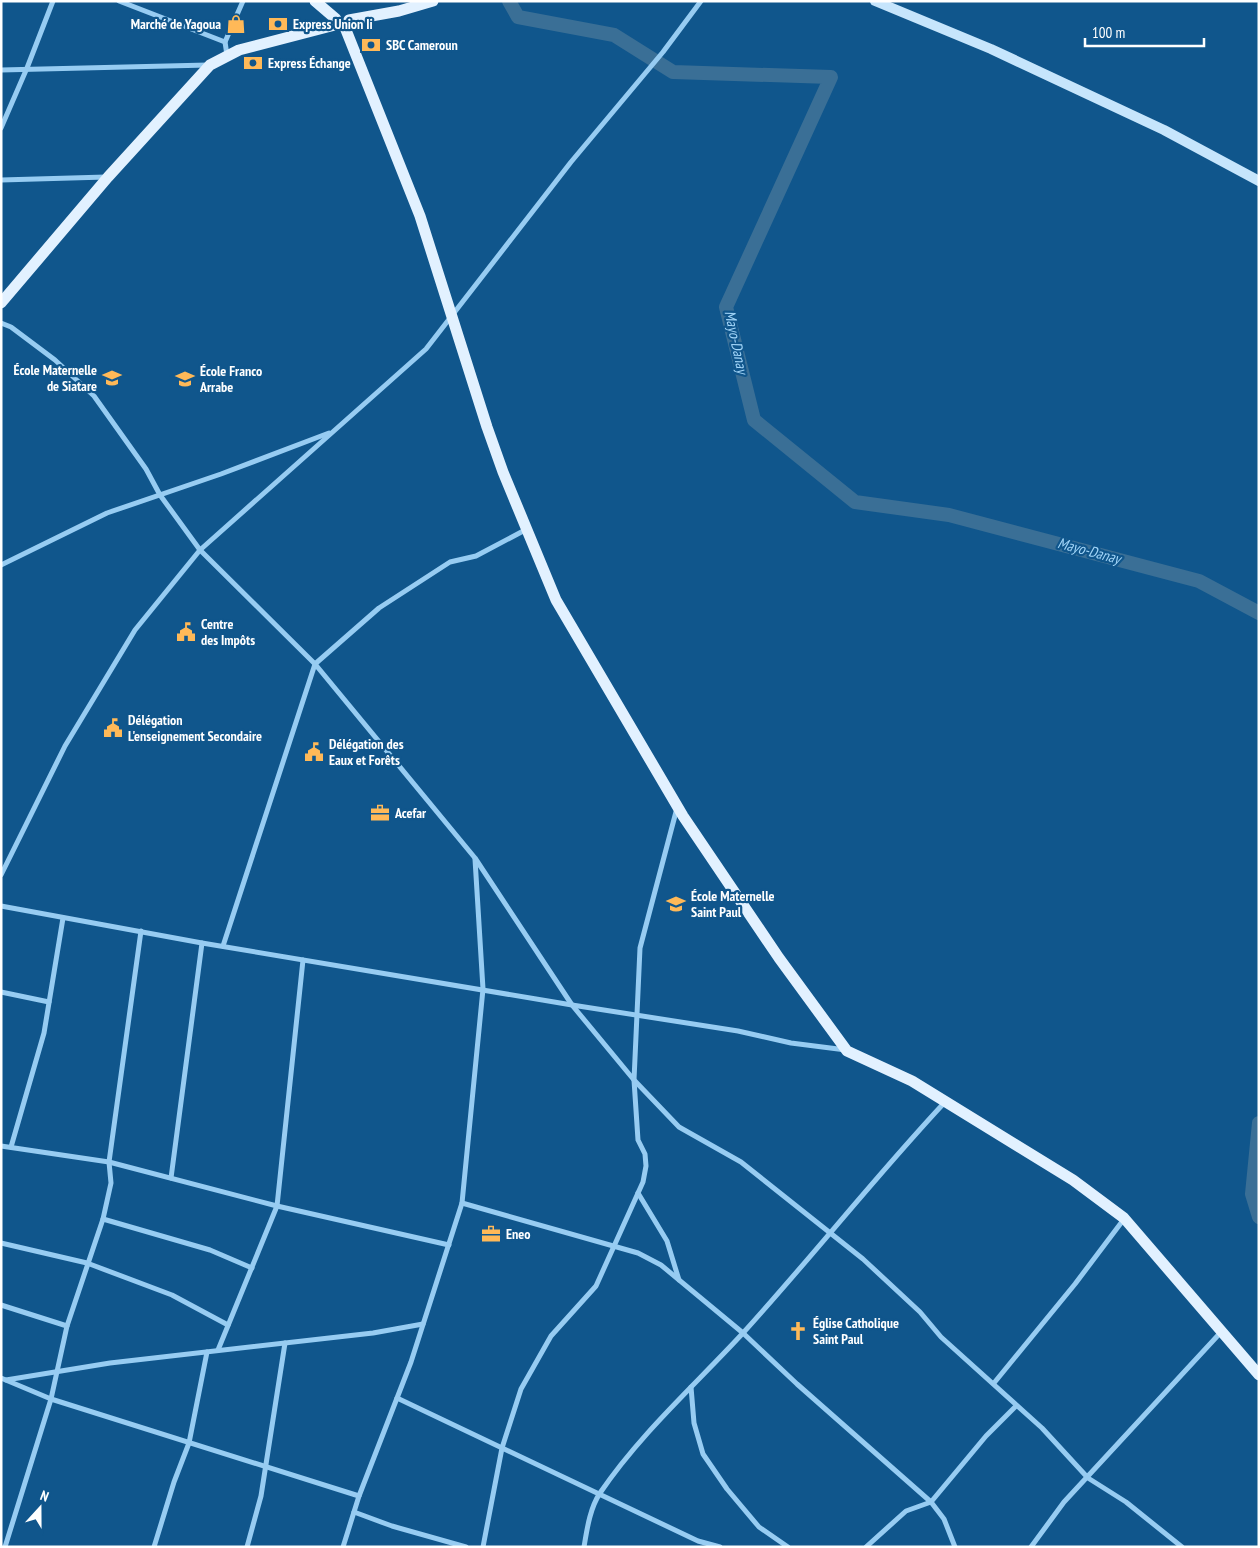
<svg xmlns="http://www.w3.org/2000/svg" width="1260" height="1548" font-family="'PT Sans Narrow',sans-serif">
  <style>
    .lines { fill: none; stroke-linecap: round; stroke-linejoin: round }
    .river { stroke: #3a6f96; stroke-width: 14 }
    .minor { stroke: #97ccf2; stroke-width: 5 }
    .secondary { stroke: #c6e5fc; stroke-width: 10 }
    .primary { stroke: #e2f1ff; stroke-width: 11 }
    .labels { text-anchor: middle; stroke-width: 4.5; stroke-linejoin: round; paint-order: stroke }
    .poi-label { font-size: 14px; font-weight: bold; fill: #fff; stroke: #10568c; text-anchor: start }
    .water-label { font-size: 15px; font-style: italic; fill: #a3d6f9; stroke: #10568c }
  </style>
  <rect width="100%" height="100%" fill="#10568c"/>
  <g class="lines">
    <g class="river">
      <polyline points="509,1 518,17 614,35 673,72 831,77 726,307 754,420 855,502 949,515 1199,581 1259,613"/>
      <polyline points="1259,1123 1252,1194 1259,1217"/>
    </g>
    <g class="minor">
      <polyline points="119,1 225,42"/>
      <polyline points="227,55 225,42 243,1"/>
      <polyline points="1,70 208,65"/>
      <polyline points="1,128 27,68 53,1"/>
      <polyline points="1,180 106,177"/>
      <polyline points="1,323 11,327 55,360 94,396 146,469 160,495 200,550 315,664 475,858 572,1005 634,1080 679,1127 741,1162 863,1259 920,1312 941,1337 1042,1428 1088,1478 1126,1502 1182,1547"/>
      <polyline points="1,565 107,513 221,474 329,433"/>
      <polyline points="1,875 65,746 135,630 200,550 426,349 571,162 663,52 701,1"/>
      <polyline points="1,906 202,943 572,1005 738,1031 791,1043 846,1050"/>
      <polyline points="223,946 315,664 379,608 450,562 476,556 527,529"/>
      <polyline points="1,992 49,1002"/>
      <polyline points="1,1146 109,1162 277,1206 449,1245"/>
      <polyline points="11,1147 44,1033 63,918"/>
      <polyline points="171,1178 202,943"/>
      <polyline points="638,1193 667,1241 679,1280"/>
      <polyline points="462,1203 638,1253 661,1265 743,1333 797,1384 931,1502 944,1519 955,1547"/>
      <polyline points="103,1219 210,1250 252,1268"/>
      <polyline points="1,1243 87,1263 172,1295 228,1325"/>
      <polyline points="1,1305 67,1326"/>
      <polyline points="218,1350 277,1206 303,960"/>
      <polyline points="1,1378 51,1399 359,1496"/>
      <polyline points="6,1380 110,1363 373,1333 423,1324"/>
      <polyline points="994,1383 1075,1284 1124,1219"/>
      <polyline points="691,1387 694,1423 703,1454 727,1489 759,1527 788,1547"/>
      <polyline points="397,1398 698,1541 720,1547"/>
      <polyline points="354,1512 392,1526 466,1547"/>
      <polyline points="5,1547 51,1399 67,1326 103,1219 111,1183 109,1162 141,931"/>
      <polyline points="154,1547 174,1482 189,1443 207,1352"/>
      <polyline points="247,1547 261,1496 285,1343"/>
      <polyline points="343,1547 359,1496 411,1362 462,1203 483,989 475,859"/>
      <polyline points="483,1547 502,1448 521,1389 551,1336 596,1286 643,1182 646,1166 645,1154 638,1140 634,1080 640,948 677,808"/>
      <path d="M584,1547C587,1529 590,1508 600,1493C640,1434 695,1385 743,1333C812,1257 875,1177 945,1102"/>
      <polyline points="866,1547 906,1511 931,1502 986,1436 1016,1406"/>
      <polyline points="1031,1547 1064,1502 1222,1331"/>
    </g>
    <polyline class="secondary" points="875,1 991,49 1164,130 1259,181"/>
    <g class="primary">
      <polyline points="315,1 336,19"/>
      <polyline points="349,20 399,11 433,1"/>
      <polyline points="346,30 420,216 487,427 503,472 556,600 683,816 779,958 847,1051 912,1081 1073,1180 1124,1218 1259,1375"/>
      <polyline points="1,303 108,177 210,65 239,50 335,25"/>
    </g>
  </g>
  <defs>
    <g id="shop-bare" transform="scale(1.5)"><path d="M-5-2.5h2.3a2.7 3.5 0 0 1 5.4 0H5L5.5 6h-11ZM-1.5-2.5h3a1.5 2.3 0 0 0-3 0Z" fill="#ffb958" stroke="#10568c" stroke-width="2.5" paint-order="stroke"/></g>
    <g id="bank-bare" transform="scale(1.5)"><path d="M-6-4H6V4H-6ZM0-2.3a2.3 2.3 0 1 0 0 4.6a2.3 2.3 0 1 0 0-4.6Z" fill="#ffb958" stroke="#10568c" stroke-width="2.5" paint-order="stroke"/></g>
    <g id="school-bare" transform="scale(1.5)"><path d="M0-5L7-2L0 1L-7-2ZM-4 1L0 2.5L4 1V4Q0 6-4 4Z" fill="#ffb958" stroke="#10568c" stroke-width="2.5" paint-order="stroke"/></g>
    <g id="civic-bare" transform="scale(1.5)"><path d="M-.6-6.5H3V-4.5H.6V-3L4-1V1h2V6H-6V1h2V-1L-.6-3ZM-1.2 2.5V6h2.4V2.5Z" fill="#ffb958" stroke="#10568c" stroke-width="2.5" paint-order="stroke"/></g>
    <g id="office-bare" transform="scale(1.5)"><path d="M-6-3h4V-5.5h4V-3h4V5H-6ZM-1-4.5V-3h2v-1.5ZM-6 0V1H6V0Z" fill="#ffb958" stroke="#10568c" stroke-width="2.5" paint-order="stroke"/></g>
    <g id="church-bare" transform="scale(1.5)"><path d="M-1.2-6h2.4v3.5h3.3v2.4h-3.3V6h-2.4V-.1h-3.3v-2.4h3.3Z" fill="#ffb958" stroke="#10568c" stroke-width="2.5" paint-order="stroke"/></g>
  </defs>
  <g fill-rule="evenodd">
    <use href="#shop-bare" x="236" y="24"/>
    <use href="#bank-bare" x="278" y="24"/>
    <use href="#bank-bare" x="371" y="45"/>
    <use href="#bank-bare" x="253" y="63"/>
    <use href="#school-bare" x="112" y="378"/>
    <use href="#school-bare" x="185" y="379"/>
    <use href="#civic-bare" x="186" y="632"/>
    <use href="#civic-bare" x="113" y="728"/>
    <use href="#civic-bare" x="314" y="752"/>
    <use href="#office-bare" x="380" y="813"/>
    <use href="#school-bare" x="676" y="904"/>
    <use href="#office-bare" x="491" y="1234"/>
    <use href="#church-bare" x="798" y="1331"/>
  </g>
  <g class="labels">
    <g class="poi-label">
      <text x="221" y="29" text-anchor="end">Marché de Yagoua</text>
      <text x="293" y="29">Express Union Ii</text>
      <text x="386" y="50">SBC Cameroun</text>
      <text x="268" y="68">Express Échange</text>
      <text x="97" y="375" text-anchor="end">École Maternelle<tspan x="97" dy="16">de Siatare</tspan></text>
      <text x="200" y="376">École Franco<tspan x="200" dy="16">Arrabe</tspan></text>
      <text x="201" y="629">Centre<tspan x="201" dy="16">des Impôts</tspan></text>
      <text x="128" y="725">Délégation<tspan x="128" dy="16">L'enseignement Secondaire</tspan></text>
      <text x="329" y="749">Délégation des<tspan x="329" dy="16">Eaux et Forêts</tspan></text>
      <text x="395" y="818">Acefar</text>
      <text x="691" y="901">École Maternelle<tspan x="691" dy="16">Saint Paul</tspan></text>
      <text x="506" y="1239">Eneo</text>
      <text x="813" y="1328">Église Catholique<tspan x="813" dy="16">Saint Paul</tspan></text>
    </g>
    <g class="water-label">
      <text transform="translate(736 342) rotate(78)" y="5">Mayo-Danay</text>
      <text transform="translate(1089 551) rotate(15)" y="5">Mayo-Danay</text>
    </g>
  </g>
  <rect width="1260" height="1548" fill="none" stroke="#ffffff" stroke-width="5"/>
  <g transform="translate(40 1508) rotate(21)" stroke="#10568c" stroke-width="4" paint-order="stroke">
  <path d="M0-4L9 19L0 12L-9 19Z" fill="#ffffff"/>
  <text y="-8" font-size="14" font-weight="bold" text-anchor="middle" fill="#ffffff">N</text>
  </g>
  <path d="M1085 38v8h119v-8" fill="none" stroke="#ffffff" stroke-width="2.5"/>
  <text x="1092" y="38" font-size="15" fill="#ffffff" stroke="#10568c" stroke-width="4" paint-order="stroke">100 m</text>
</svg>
